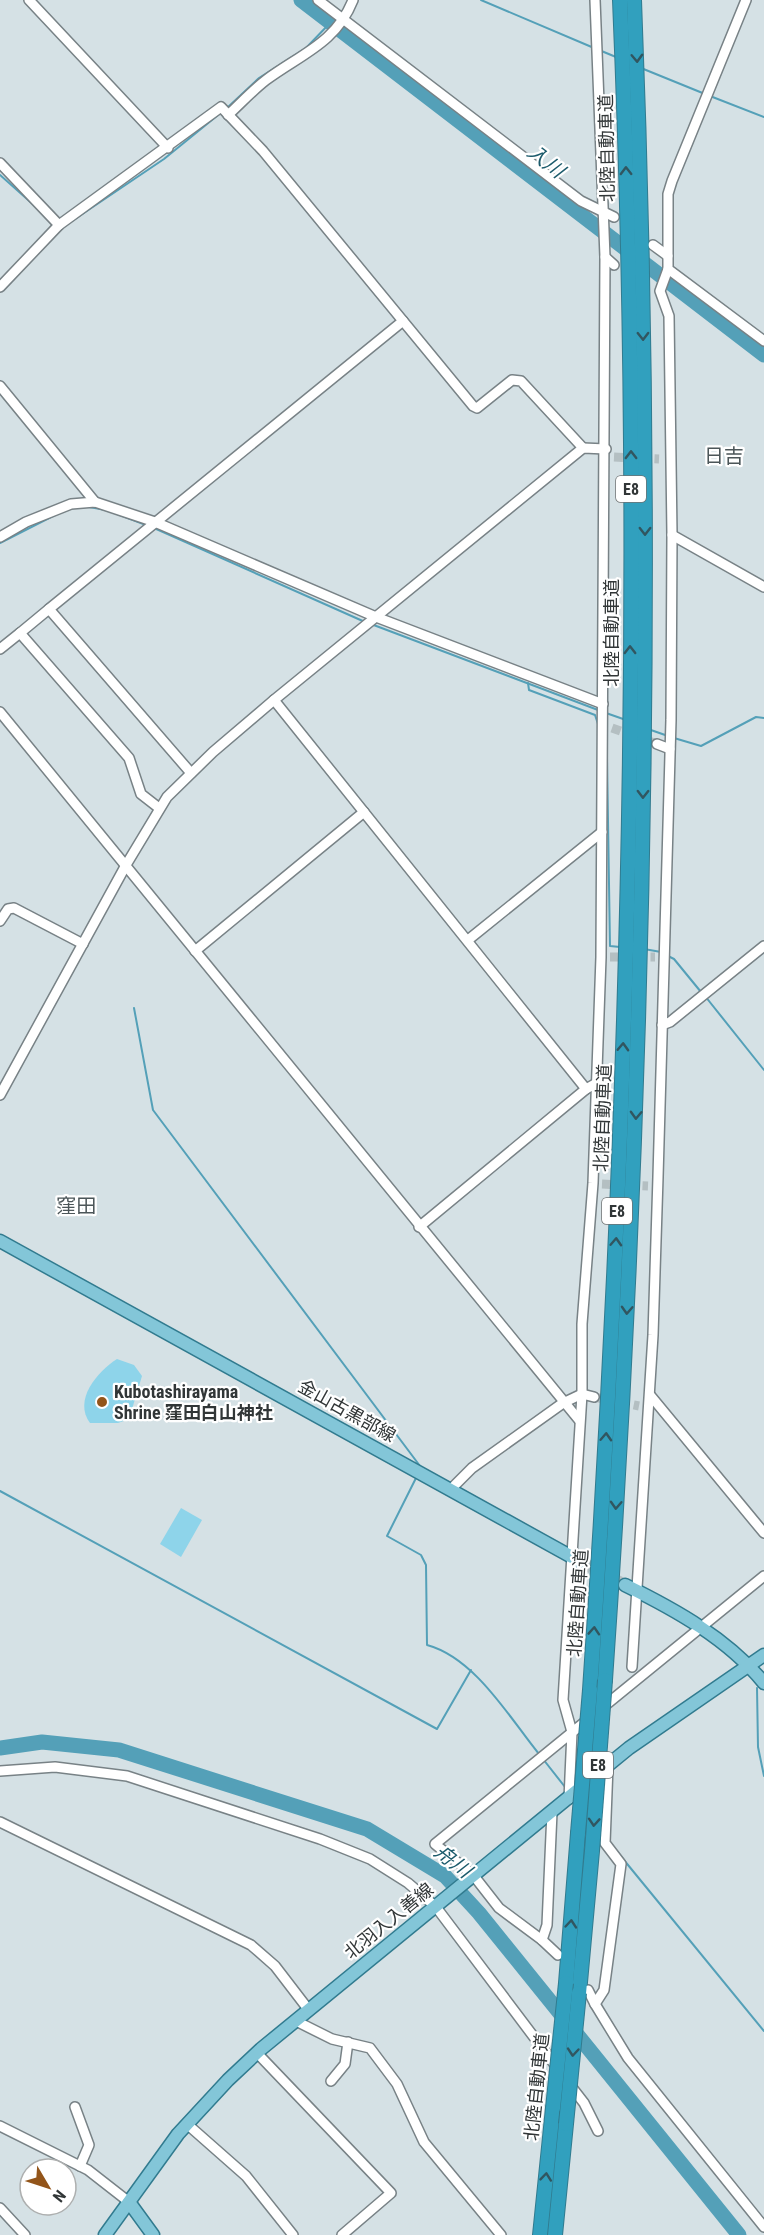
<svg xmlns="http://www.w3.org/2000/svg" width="764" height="2235" font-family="'Roboto Condensed','Noto Sans JP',sans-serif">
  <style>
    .green { fill: #8ed4ea }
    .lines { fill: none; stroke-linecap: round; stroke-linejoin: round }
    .stream { stroke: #54a0b8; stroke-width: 2 }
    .river { stroke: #54a0b8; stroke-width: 15 }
    .minor-tunnel { stroke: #b4bfc2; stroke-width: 9; stroke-dasharray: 9 4.5; stroke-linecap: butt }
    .major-tunnel { stroke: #b4bfc2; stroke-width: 12; stroke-dasharray: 12 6; stroke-linecap: butt }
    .minor-casing { stroke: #788286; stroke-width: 12 }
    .major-casing { stroke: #317b8f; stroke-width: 15 }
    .highway-casing { stroke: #317b8f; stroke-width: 16 }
    .minor { stroke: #fff; stroke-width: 9 }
    .major { stroke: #83c6d8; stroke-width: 12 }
    .highway { stroke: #31a0be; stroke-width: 14 }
    .highway-bridge-casing { stroke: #317b8f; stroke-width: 16; stroke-linecap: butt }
    .highway-bridge { stroke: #31a0be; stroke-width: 14 }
    .oneway { stroke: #315660 }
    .poi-dot { fill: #93551a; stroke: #fff; stroke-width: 2 }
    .labels { text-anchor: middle; stroke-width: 4.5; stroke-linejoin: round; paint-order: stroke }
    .shield { fill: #fff; stroke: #6f7273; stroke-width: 1.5 }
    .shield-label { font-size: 16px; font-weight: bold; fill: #313637 }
    .street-label { font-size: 18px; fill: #313637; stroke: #fff }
    .poi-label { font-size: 18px; font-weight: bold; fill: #313637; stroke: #fff; text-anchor: start }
    .water-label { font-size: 20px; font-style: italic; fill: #1c5b6c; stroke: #fff }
    .neighbourhood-label { font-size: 20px; fill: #4c5659; stroke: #fff }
  </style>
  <rect width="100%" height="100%" fill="#d5e1e5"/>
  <g class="green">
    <path d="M117,1359L134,1365L142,1376L129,1419L118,1423H90C73,1400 97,1372 117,1359Z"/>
    <polygon points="181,1508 202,1520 181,1557 160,1544"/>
  </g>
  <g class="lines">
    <g class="stream">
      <polyline points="481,0 594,48"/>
      <polyline points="599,50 616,57"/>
      <polyline points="641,68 705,94"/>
      <polyline points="710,96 764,117"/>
      <polyline points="227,108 259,78 306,48 331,22"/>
      <polyline points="0,175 36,207"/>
      <polyline points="72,221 164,159 223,111"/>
      <polyline points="89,507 106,510"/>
      <polyline points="112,512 146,525"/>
      <polyline points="154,528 365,622"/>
      <polyline points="0,543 57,514"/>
      <polyline points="371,624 598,710"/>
      <polyline points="528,683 529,690 595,715 598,724"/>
      <polyline points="606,713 626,720"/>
      <polyline points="648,729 668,736"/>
      <polyline points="674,738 701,746 756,717 764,718"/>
      <polyline points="607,758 610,946 620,947"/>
      <polyline points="644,949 661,952"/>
      <polyline points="666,955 674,959 701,992"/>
      <polyline points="705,996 764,1070"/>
      <polyline points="134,1008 153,1110 420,1466"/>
      <path d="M417,1476L387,1536L421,1555L426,1565L427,1645C475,1658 509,1717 539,1754"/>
      <polyline points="0,1491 437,1729 471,1670"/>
      <polyline points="757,1688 758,1747 764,1776"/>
      <polyline points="543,1759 565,1787"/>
      <polyline points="610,1843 764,2031"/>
    </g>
    <g class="river">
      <polyline points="301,0 764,355"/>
      <polyline points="0,1748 42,1742 119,1750 367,1829 445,1876 479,1913 739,2235"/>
    </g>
    <g class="minor-tunnel">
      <polyline points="614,457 659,459"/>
      <polyline points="612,728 657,744"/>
      <polyline points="610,957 655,957"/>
      <polyline points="602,1184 648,1186"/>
      <polyline points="594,1397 639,1406"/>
    </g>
    <polyline class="major-tunnel" points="581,1562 625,1585"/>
    <g class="minor-casing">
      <g id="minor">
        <polyline points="29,0 168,148"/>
        <polyline points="318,0 581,201 614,217"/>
        <polyline points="746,0 672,181 668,194 668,269 764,341"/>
        <path d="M228,115C241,103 253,90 266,80C301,54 336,43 353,0"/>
        <polyline points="0,163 59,225 221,107 263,151 473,406 477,408 512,380 521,381 583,448"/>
        <polyline points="653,245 668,256"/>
        <polyline points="605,257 614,265"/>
        <polyline points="0,287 59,225"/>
        <polyline points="0,386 95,502"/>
        <polyline points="672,535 764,587"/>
        <polyline points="0,537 26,522 71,504 95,502 155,522 376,617 603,704"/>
        <polyline points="49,609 403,321"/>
        <polyline points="20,633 49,609 191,773"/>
        <polyline points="0,649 20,633 129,758 141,794 159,808"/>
        <polyline points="274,700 586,1089 595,1084"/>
        <polyline points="0,712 579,1420"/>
        <polyline points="657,744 670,749"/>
        <polyline points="0,921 8,909 14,908 83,944"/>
        <polyline points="468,940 602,832"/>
        <polyline points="195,951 364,812"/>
        <polyline points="662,1025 670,1022 764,946"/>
        <polyline points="0,1095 126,865 167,797 213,752 274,700 583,448 606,449"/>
        <polyline points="419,1227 586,1089"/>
        <polyline points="650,1395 764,1533"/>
        <polyline points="451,1489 472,1468 563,1403 582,1394 594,1397"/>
        <polyline points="632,1667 653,1335 658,1177 671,720 672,535 669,316 660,291 668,269"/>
        <polyline points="0,1771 55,1767 127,1776 320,1839 370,1859 408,1883 436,1907 558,2069"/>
        <polyline points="569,1799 572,1732 563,1700 582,1394 582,1324 593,1183 601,957 605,257 595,0"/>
        <polyline points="0,1822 251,1945 275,1966 308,2009"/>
        <polyline points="542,1940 547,1925 552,1812"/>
        <polyline points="558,1955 542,1940 499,1908 474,1876 435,1844 764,1576"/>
        <polyline points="588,1990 595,2004 604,1990 621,1864 605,1843 608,1766"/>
        <polyline points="595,2004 628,2058 764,2227"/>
        <polyline points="296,2021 332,2039 370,2048 397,2084 424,2142 501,2235"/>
        <polyline points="257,2053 391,2193 342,2235"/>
        <polyline points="331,2081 345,2064 348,2042"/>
        <polyline points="570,2085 584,2103 598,2131"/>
        <polyline points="75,2107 89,2145 80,2166"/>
        <polyline points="187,2124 246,2176 293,2235"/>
        <polyline points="0,2126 88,2170 129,2202"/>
        <polyline points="0,2208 25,2235"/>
      </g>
    </g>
    <g class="major-casing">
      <g id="major">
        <polyline points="0,1241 581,1562"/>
        <path d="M625,1585C676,1610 728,1639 764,1683"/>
        <polyline points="129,2202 153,2235"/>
        <polyline points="105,2235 178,2134 228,2080 261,2049 629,1748 764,1655"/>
      </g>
    </g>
    <g class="highway-casing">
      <g id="highway">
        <path d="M605,1680C644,1121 656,560 634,0"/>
        <path d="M590,1690C629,1128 644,563 620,0"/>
        <polyline points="566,1983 578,1833"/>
        <polyline points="579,1993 592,1851"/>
        <polyline points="540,2235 553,2108"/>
        <polyline points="555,2235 566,2124"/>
      </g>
    </g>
    <use href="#minor" class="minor"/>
    <use href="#major" class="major"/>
    <use href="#highway" class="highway"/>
    <g class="highway-bridge-casing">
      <g id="highway-bridge">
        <polyline points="578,1833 590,1690"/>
        <polyline points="592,1851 605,1680"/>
        <polyline points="553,2108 566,1983"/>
        <polyline points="566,2124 579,1993"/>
      </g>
    </g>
    <use href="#highway-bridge" class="highway-bridge"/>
  </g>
  <defs><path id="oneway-chevron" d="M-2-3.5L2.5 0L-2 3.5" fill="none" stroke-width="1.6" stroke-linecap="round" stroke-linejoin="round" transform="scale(1.5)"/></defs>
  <g class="oneway">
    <use href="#oneway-chevron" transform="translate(637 58) rotate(88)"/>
    <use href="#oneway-chevron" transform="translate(626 171) rotate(-91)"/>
    <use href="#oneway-chevron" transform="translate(643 336) rotate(89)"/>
    <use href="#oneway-chevron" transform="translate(631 455) rotate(-90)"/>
    <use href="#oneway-chevron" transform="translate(645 531) rotate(90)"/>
    <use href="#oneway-chevron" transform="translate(630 650) rotate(-90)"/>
    <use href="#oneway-chevron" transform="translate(643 794) rotate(91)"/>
    <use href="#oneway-chevron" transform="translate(623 1047) rotate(-88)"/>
    <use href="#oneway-chevron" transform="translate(636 1115) rotate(92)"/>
    <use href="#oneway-chevron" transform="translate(616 1242) rotate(-87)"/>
    <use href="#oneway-chevron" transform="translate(627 1310) rotate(93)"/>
    <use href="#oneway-chevron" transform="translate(606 1437) rotate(-87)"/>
    <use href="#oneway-chevron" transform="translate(616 1505) rotate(93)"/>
    <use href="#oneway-chevron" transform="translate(594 1631) rotate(-86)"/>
    <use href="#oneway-chevron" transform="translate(594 1822) rotate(94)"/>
    <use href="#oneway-chevron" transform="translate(571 1924) rotate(-85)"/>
    <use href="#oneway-chevron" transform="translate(573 2052) rotate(95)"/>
    <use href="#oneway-chevron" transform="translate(546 2177) rotate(-84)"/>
  </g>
  <circle class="poi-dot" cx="102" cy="1402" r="6"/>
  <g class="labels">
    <g class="shield">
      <rect x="616" y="476" width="30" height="26" rx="4.5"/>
      <rect x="602" y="1198" width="30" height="26" rx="4.5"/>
      <rect x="583" y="1752" width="30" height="26" rx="4.5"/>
    </g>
    <g class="shield-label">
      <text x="631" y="495">E8</text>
      <text x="617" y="1217">E8</text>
      <text x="598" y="1771">E8</text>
    </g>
    <g class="street-label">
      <text transform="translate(607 148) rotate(-91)" y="6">北陸自動車道</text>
      <text transform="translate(612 633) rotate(-90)" y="6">北陸自動車道</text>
      <text transform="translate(603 1118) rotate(-88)" y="6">北陸自動車道</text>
      <text transform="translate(347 1411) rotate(29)" y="6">金山古黒部線</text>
      <text transform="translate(578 1603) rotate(-86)" y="6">北陸自動車道</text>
      <text transform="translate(389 1921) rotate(-39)" y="6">北羽入入善線</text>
      <text transform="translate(537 2087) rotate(-84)" y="6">北陸自動車道</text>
    </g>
    <g class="poi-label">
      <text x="114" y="1398">Kubotashirayama<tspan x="114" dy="21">Shrine 窪田白山神社</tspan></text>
    </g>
    <g class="water-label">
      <text transform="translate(546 161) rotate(38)" y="7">入川</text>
      <text transform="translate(453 1861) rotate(38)" y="7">舟川</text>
    </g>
    <g class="neighbourhood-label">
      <text x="724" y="463">日吉</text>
      <text x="76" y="1213">窪田</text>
    </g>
  </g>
  <g transform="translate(48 2187) rotate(129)"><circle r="28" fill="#ffffff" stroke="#adafaf" stroke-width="1.5"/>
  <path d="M0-4.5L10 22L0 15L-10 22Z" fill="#93551a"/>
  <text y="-9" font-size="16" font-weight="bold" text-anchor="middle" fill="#313637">N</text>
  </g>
</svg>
